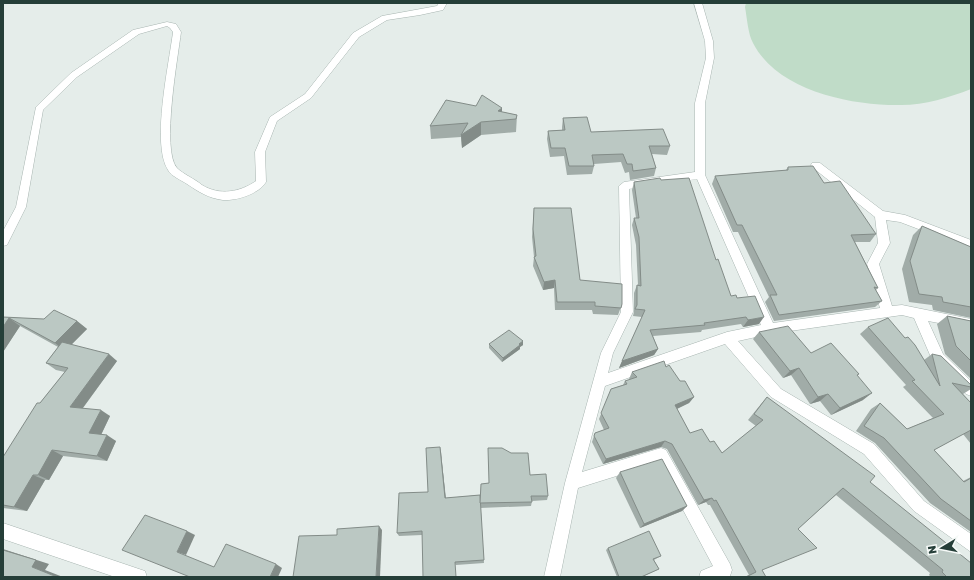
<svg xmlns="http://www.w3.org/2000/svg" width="974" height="580" font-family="'Golos Text',sans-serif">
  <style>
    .green { fill: #c0dcc8 }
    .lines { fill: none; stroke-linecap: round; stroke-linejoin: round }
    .street-casing { stroke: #a8b5b1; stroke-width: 1 }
    .street { fill: #fff; fill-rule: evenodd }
    .wall { fill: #a1aca8 }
    .shaded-wall { fill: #838c88 }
    .building { fill: #bbc8c3; stroke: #838c88 }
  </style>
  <rect width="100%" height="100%" fill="#e5edea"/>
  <path class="green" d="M746,3H971V89C948,98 922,106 897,105C848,105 777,90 753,43C748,34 747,18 745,7Z"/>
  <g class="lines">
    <g class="street-casing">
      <g id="street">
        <path d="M439,3H447L443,10L420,15L387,20L359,37L311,98L277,121L265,152L266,182C259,194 236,201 223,200C208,198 199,192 187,184C181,180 171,176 168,170C151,144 169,64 173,32L170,28L167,26L139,34L77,77L43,110L26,207L7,245L3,246V231L16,207L36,107L71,73L133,30L167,22L176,24L181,32C178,57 161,150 177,168C183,174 195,179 202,185C220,196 240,192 256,181L255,152L270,117L305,94L353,33L382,16L437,6Z"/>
        <path d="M694,3H702L713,41L714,58L705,103V175L773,323L880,308L867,264L878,243L875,217L812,167L811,165L812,163H820L883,211L905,215L971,240V249L900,222L886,220L890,243L879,264L892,306L902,305L971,319V329L928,321L943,354L971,381V396L966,394L933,362L914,318L902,315L769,334L738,341L781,389L874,444L924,501L971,534V552L914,511L864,454L771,397L725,344L605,386L582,472L661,448L666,450L730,564L732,570L730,576L699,577L701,571L713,566L658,463L578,488L560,577H544L565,483L601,353L621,312L619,186L624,182L695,172V103L706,58L705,41ZM697,179L761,325L727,332L608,373L613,353L633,312L629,189Z"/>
        <polygon points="3,523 139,569 145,571 147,577 115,577 3,539"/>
      </g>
    </g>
    <use href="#street" class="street"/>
  </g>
  <g class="wall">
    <polygon points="476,106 502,108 502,112 517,115 516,132 481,135 462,148 461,137 431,139 430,126"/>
    <polygon points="563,118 591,132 670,146 667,155 652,154 656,168 654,176 630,180 629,172 625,173 621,162 594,164 594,166 592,174 567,175 564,156 550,157 547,139 548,131 562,130 562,127"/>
    <polygon points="788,167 824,183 876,234 870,242 855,242 878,288 876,290 882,301 875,307 774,321 765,302 769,297 738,232 733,232 712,184 715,176 786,170"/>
    <polygon points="661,180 716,260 731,296 737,298 759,324 743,327 741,324 702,330 701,332 653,336 658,349 654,355 619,368 642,317 633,316 634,312 634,293 637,285 638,285 636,245 632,225 634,218 636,218 632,190 634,182"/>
    <polygon points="534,208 580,280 622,304 618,315 593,314 592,310 555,310 554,288 543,290 533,266 534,257 532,237"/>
    <polygon points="922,226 971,247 971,318 933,310 932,305 909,302 902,269 913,235"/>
    <polygon points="947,316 971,321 971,379 945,354 937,324"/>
    <polygon points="3,317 77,321 87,329 71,345 117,361 83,408 110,416 101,435 116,441 107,461 63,456 49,480 45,480 27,511 3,508 3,457 40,403 65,372 56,370 46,363 58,347 20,326 3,352"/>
    <polygon points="868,327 924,360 932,354 971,387 971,389 963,394 962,393 971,403 971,444 963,434 934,450 963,481 971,477 971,532 930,503 875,443 856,431 871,409 880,403 907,429 933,418 903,387 906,385 860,334"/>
    <polygon points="759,332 857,376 863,400 831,415 820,401 810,404 791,375 783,378 753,339"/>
    <polygon points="523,341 523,345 520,347 520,349 502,362 489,348 489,344"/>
    <polygon points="666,367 680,381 694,397 689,403 677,409 690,433 710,442 722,453 756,426 748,420 761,404 767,397 870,482 970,577 931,577 929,575 930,573 836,495 798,529 762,570 766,577 744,577 749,575 710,505 708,505 706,502 698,505 667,449 661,447 603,464 592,442 595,433 604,430 599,419 611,389 623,385 625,381 629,380 629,379 632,372"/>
    <polygon points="440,447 446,498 480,495 484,563 456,565 422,535 399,536 397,533 428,492"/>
    <polygon points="620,472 687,506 682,511 640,528 616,478"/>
    <polygon points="530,475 548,496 547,500 532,501 531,506 480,508 481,484 489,483"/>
    <polygon points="608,548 659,557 654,560 659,569 642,577 617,577 606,550"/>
  </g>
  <g class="shaded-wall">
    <polygon points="502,108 502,120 498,111"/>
    <polygon points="481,122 481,135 462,148 461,135"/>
    <polygon points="555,280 554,288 543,290 544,282"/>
    <polygon points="764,317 759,324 743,327 748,320"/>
    <polygon points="9,318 20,326 3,352 3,327"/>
    <polygon points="77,321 87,329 65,351 55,343"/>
    <polygon points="523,341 523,345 520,347 520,349 502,362 503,358"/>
    <polygon points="658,349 654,355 619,368 622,361"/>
    <polygon points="109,354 117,361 79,413 70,407"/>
    <polygon points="799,368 791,375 783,378 790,371"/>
    <polygon points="872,393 863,400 831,415 840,408"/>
    <polygon points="828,394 820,401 810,404 818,397"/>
    <polygon points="694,397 689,403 670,412 675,405"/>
    <polygon points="101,410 110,416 99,439 89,433"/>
    <polygon points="107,435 116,441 107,461 97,456"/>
    <polygon points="665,441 661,447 603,464 606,459"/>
    <polygon points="440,447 441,452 446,502 445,498"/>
    <polygon points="52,450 63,456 49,480 38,475"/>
    <polygon points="33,475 45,480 27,511 14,507"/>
    <polygon points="712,498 706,502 698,505 704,500"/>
    <polygon points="687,506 682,511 640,528 644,524"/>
    <polygon points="379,526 382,530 380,577 376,577"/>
    <polygon points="187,531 195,535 186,555 177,552"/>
    <polygon points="3,549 49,564 45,570 63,577 57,577 32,567 3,550"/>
    <polygon points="276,564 282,568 278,577 270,577"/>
  </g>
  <g class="building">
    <polygon points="482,95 502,108 498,111 517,115 516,119 481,122 461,135 468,123 430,126 446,100 476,106"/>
    <polygon points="587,117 591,132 663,129 670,146 649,146 656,168 633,171 632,164 627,164 623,154 592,155 594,166 569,166 565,148 551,148 548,131 565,130 563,118"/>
    <polygon points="813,166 824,183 840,181 876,234 851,235 878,288 874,287 882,301 779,315 770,295 777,295 742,225 737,225 715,176 788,170 788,167"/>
    <polygon points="660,178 661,180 689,178 716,260 718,259 731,296 736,295 737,298 755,296 764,317 748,320 746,317 704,323 705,325 650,330 658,349 622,361 645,310 635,309 637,305 637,285 641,286 639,237 634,218 639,218 634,182"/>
    <polygon points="534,208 571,208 580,280 622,284 622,304 621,308 595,306 595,302 557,302 555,280 544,282 534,257 536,256 533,229"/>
    <polygon points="922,226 971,247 971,307 943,302 942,297 919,294 910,261"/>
    <polygon points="54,310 77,321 55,343 9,318 3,327 3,317 44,319"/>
    <polygon points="947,316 971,321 971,361 956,346"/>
    <polygon points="888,318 905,338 908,337 915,345 940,386 932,354 941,356 971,385 971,387 952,383 971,403 971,430 934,450 964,482 971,478 971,521 941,499 884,438 864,426 880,403 907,429 944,414 912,381 915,380 868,327"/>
    <polygon points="788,326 811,353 831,343 859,374 857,375 872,393 840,408 828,394 818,397 799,368 790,371 759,332"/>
    <polygon points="509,330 523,341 519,344 520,345 503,358 489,344"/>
    <polygon points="62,342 109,354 70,407 101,410 89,433 107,435 97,456 52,450 38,475 33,475 14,507 3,505 3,457 37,403 40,403 68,368 46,363"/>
    <polygon points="664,361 666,367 669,365 680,381 685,381 694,397 675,405 690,433 702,429 710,442 714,441 722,453 763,420 754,414 767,397 875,476 870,482 971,563 971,576 970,577 947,577 942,572 943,570 843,488 798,529 817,548 762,570 766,577 746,577 756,572 716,500 714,501 712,498 704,500 672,444 665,441 606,459 594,436 595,433 609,428 601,413 611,389 627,384 625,381 637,377 632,372"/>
    <polygon points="440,447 445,498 480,495 484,560 455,562 456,577 423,577 422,531 397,533 399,493 428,492 426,448"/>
    <polygon points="488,448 502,448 511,453 528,453 530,475 546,474 548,496 531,496 532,502 480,503 481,484 489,483"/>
    <polygon points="662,459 687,506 644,524 620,472"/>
    <polygon points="145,515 187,531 177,552 214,567 226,544 276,564 270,577 190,577 122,550"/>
    <polygon points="379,526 376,577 293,577 299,536 337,535 337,529"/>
    <polygon points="649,531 661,556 653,559 659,569 641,577 642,577 619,577 608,548"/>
    <polygon points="3,550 36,560 32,567 57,577 3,577"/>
  </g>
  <rect width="974" height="580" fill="none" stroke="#253e38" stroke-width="8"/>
  <g transform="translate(942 548) rotate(260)" stroke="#f6faf8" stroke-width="3" paint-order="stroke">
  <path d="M0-3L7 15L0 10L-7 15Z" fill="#253e38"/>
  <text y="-6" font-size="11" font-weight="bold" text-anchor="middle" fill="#253e38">N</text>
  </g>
</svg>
